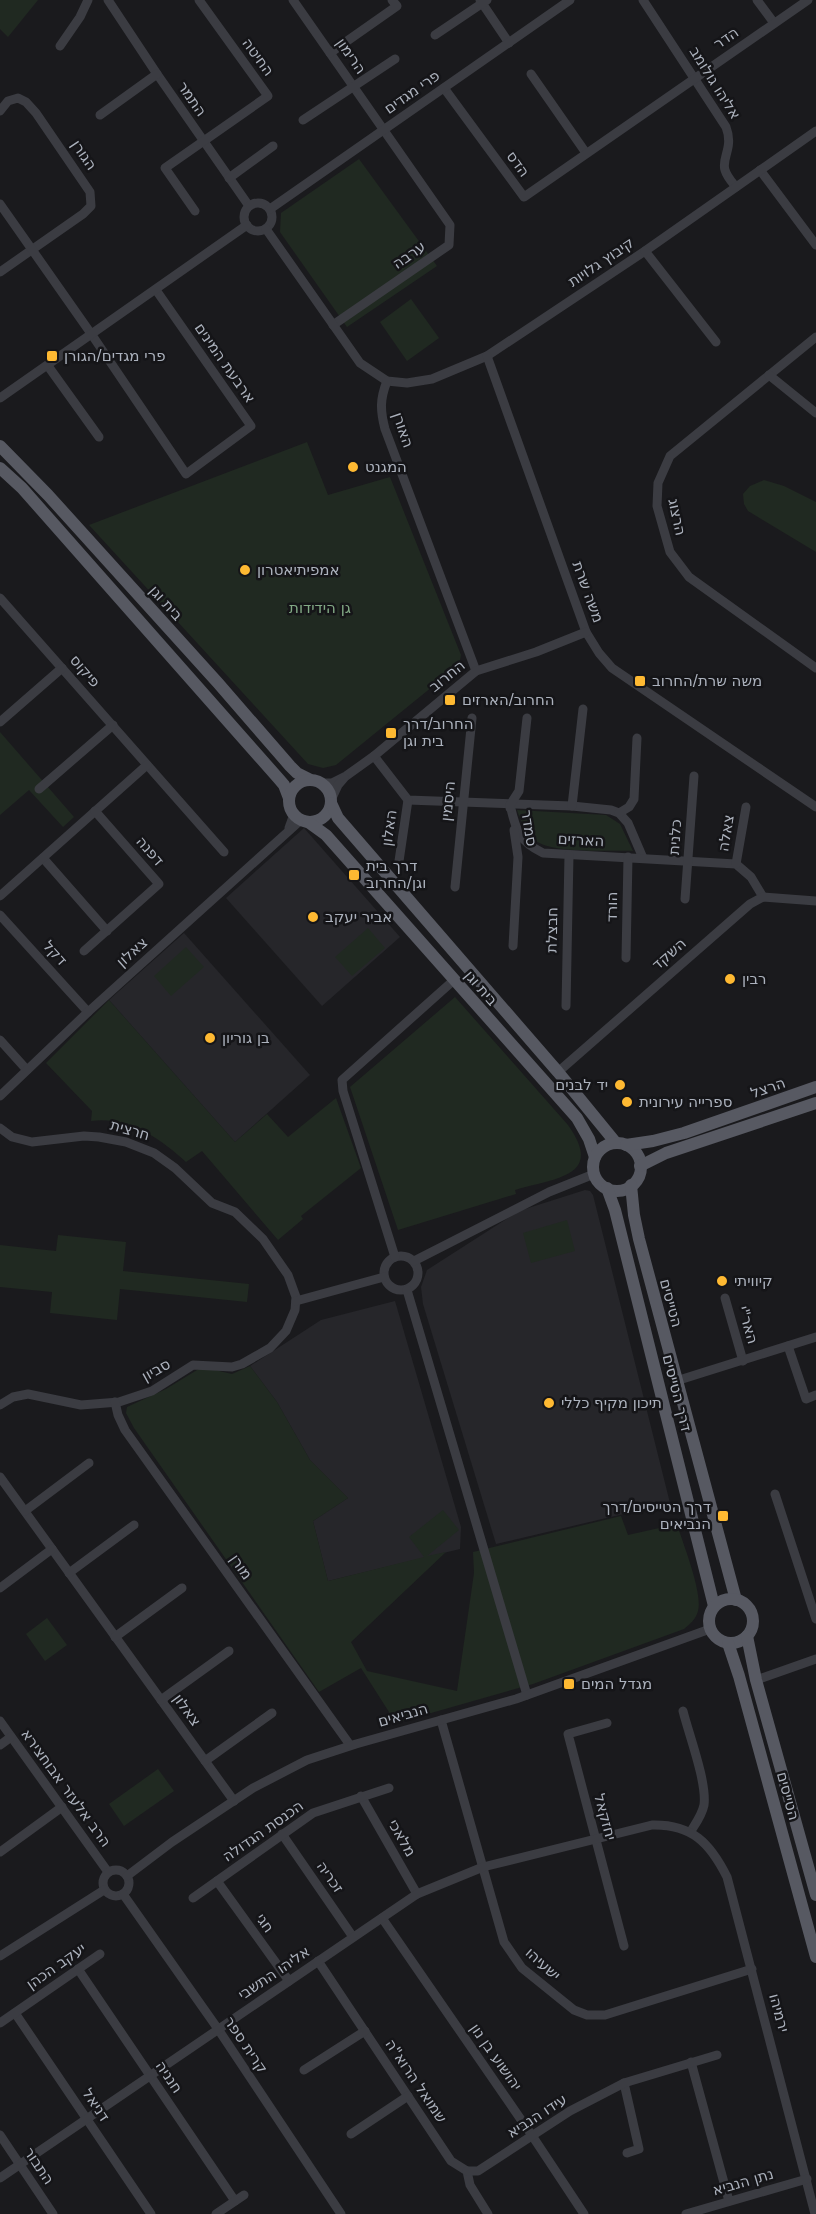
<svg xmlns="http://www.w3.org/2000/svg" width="816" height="2214" font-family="'DejaVu Sans',Heebo,sans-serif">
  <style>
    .built { fill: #26262a }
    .green { fill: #202921 }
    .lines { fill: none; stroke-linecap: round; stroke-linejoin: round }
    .minor { stroke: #3b3c42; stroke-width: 9 }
    .major { stroke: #575962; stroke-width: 12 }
    .poi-dot { fill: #feb932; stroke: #151518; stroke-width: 2 }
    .labels { text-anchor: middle; stroke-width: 5; stroke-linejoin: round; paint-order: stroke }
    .street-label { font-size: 15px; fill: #acb2bd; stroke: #151518 }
    .poi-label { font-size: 15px; fill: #acb2bd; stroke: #151518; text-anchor: start }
    .park-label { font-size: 15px; fill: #82a985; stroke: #151518 }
  </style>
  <rect width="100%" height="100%" fill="#1a1a1d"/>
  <g class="built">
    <polygon points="304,828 400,937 322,1006 226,898"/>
    <polygon points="184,933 310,1075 235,1142 109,1000"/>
    <polygon points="585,1190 590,1191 593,1195 670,1503 496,1544 423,1304 421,1287 427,1270 519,1211"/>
    <polygon points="395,1301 461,1527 460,1549 328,1581 313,1521 348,1498 310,1460 277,1402 250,1366 321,1320"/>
  </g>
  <g class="green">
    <polygon points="0,0 38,0 8,37 0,29"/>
    <polygon points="359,159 437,266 347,327 280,232 281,213"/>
    <polygon points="411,299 439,338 407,361 380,322"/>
    <polygon points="307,442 328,495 390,477 461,655 459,665 336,765 323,768 308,764 89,525"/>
    <polygon points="764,480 784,486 816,502 816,552 748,511 744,504 743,494 750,486"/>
    <polygon points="0,732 74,817 63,827 29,790 0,815"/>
    <path d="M517,810L606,815L620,824L633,851C610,850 554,854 536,841C526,833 521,822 517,810Z"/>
    <polygon points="368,928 385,948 352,976 335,957"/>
    <polygon points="186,947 204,967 171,996 154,976"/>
    <path d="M455,997L568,1125C605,1177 555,1178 515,1190L516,1194L398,1230L350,1087Z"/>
    <path d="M109,1000L235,1142L267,1114L288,1137L336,1098L361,1168L301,1216L303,1219L278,1240L202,1151L186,1162C161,1139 128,1116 91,1121L92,1111L46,1063Z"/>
    <polygon points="567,1220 575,1251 531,1263 523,1233"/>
    <polygon points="58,1235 126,1242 123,1271 249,1284 247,1302 120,1289 117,1320 50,1313 52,1292 0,1287 0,1245 56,1251"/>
    <path d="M250,1366L277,1402L310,1460L348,1498L313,1521L328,1581L424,1557L409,1537L443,1510L459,1530L427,1556L446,1552L351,1642L367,1671L457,1691L474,1573L473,1552L621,1516L628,1535L677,1524C683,1544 703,1593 698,1611C696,1619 690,1624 684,1629L533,1684L396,1723L361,1668L319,1692L134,1428L126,1413L127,1407L166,1389L202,1367L232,1374Z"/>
    <polygon points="47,1618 67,1645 45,1661 26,1634"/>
    <polygon points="158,1769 174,1791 124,1826 109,1804"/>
  </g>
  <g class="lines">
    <g class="minor">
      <polyline points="108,0 157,74 249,206"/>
      <polyline points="293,0 450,225 449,245 333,325"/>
      <polyline points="480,0 509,43"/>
      <path d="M643,0L726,127C734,148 721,158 725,170C727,177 732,182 736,187"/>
      <polyline points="757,0 774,23"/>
      <polyline points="435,35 487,0"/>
      <polyline points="60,46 80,17 88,0"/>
      <polyline points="330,53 397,6 392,0"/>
      <polyline points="531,74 586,153"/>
      <polyline points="444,88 524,197 808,0"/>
      <polyline points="0,111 8,101 18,98 26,102 36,113 90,192 91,206 83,214 0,272"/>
      <polyline points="100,115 157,74"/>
      <polyline points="303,120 395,59"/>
      <polyline points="760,170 816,245"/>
      <polyline points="229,178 273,146"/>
      <circle cx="258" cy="217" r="14"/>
      <polyline points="0,204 92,335 186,474 251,426 156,290"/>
      <polyline points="270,209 570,0"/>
      <polyline points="195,211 165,168 268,96 199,0"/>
      <polyline points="266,229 360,363 387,381 407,383 432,379 487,356 645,251 816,131"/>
      <polyline points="645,251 716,342"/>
      <polyline points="816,337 670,456 658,483 657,506 670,552 689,577 816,668"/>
      <polyline points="487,356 586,632 599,653 612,668 816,807"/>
      <polyline points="48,366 99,437"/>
      <polyline points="769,375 816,413"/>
      <path d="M387,381C380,399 380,410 385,429L476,671"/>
      <polyline points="0,398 247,225"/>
      <polyline points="0,598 224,852"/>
      <polyline points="0,722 62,668"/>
      <polyline points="374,756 408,800 572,806 611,810 619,813 628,823 643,858"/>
      <polyline points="322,783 332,783 346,776 374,756 476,671 536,652 586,632"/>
      <polyline points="39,789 113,725"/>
      <polyline points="331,800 338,785 344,778"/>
      <path d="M510,805C516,830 518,841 543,853L736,864L751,877L763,897"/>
      <polyline points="572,806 583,709"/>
      <polyline points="510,808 510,805 519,791 527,718"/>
      <polyline points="619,813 629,807 634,799 637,738"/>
      <polyline points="289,828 294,814"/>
      <polyline points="43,858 107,931"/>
      <polyline points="399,861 408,800"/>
      <polyline points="736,864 746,807"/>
      <polyline points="455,887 472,718"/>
      <polyline points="0,896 147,765"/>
      <polyline points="685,899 694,776"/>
      <polyline points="0,915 88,1012"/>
      <polyline points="513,946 518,857 514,830"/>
      <polyline points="84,951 159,884 95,811"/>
      <polyline points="626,958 628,857"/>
      <polyline points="566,1006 569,855"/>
      <polyline points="0,1040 27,1070"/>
      <polyline points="558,1072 750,904 763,897 816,901"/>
      <polyline points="0,1096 88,1012 301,820"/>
      <polyline points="0,1128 12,1137 32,1142 84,1136 99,1137 126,1142 154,1153 175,1168 212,1203 235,1212 263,1239 288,1275 296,1297 295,1310 286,1331 270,1348 242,1364 232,1367 193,1365 152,1391 119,1402 81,1405 28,1394 13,1397 0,1405"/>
      <circle cx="401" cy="1273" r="17"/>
      <polyline points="395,1257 343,1091 342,1080 454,980"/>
      <polyline points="414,1261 549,1192 594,1174"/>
      <polyline points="407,1290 527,1695"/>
      <polyline points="725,1298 743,1361"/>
      <polyline points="296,1301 384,1277"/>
      <polyline points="788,1346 806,1399 816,1395"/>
      <polyline points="676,1381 816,1337"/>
      <polyline points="115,1402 118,1415 125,1430 350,1745"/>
      <polyline points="0,1477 234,1801"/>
      <polyline points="775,1494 816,1619"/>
      <polyline points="25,1511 89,1463"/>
      <polyline points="69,1573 134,1525"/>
      <polyline points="0,1588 52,1549"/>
      <polyline points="115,1637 182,1588"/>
      <polyline points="756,1680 816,1659"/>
      <polyline points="161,1700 229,1651"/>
      <path d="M683,1711C689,1735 707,1782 704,1805C702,1815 696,1823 691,1831"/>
      <polyline points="441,1720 504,1942 522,1968 574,2010 587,2015 605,2015 752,1969"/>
      <polyline points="0,1721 108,1872"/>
      <polyline points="607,1723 568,1734 624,1946"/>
      <polyline points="0,1745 11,1737"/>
      <polyline points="205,1761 272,1713"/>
      <polyline points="361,1796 417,1894"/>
      <polyline points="282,1834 353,1937"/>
      <polyline points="0,1852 62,1807"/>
      <circle cx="116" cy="1883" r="13"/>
      <polyline points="127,1876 172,1842 253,1788 307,1760 356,1744 516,1699 710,1629"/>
      <polyline points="217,1881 289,1981"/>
      <polyline points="123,1894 218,2029 341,2214"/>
      <polyline points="193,1898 313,1813 389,1788"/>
      <polyline points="382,1918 533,2137 584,2214"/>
      <polyline points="0,1956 104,1890"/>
      <polyline points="318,1961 451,2161 467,2171 470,2185 488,2214"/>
      <polyline points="78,1969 235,2201"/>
      <polyline points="15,2013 151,2214"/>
      <polyline points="0,2023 100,1954"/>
      <polyline points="691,2062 729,2201"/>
      <polyline points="304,2070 365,2031"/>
      <polyline points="624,2083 639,2149 627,2153"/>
      <polyline points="351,2134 408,2096"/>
      <polyline points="0,2135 53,2214"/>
      <polyline points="467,2171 478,2171 570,2111 624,2083 717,2055"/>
      <path d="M0,2178L417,1894L483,1867L652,1825C692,1824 710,1843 727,1877L815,2214"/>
      <polyline points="216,2214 244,2195"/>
      <polyline points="686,2214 807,2179"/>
    </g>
    <g class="major">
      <polyline points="0,446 48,495 218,683 290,766 297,773 309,779"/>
      <polyline points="0,468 22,488 278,778 284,785 289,798"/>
      <circle cx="310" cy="801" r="21"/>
      <polyline points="331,803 338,818 558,1072 616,1143"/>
      <polyline points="308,822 326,835 577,1118 589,1139 595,1157"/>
      <circle cx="617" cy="1167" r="24"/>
      <polyline points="626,1145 653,1141 684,1133 816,1087"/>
      <polyline points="640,1166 666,1153 816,1103"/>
      <polyline points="631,1185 634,1215 639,1239 736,1600"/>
      <polyline points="607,1188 615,1210 714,1606"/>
      <circle cx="731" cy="1621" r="22"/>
      <polyline points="747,1636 756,1680 816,1895"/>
      <polyline points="728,1643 739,1676 816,1957"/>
    </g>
  </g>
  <g class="poi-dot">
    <rect x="46" y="350" width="12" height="12" rx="3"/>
    <circle cx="353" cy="467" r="6"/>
    <circle cx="245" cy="570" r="6"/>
    <rect x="634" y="675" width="12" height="12" rx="3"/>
    <rect x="444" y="694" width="12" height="12" rx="3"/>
    <rect x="385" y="727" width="12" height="12" rx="3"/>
    <rect x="348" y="869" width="12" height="12" rx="3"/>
    <circle cx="313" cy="917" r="6"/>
    <circle cx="730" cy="979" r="6"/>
    <circle cx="210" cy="1038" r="6"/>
    <circle cx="620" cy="1085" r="6"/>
    <circle cx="627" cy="1102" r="6"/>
    <circle cx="722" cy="1281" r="6"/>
    <circle cx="549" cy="1403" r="6"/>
    <rect x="717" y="1510" width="12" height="12" rx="3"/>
    <rect x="563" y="1678" width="12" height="12" rx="3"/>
  </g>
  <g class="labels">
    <g class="street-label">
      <text transform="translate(726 38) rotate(-35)" y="5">הדר</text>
      <text transform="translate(351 56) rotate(55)" y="5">הרימון</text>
      <text transform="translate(258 57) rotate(54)" y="5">החיטה</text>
      <text transform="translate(715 83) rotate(58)" y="5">אליהו גולומב</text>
      <text transform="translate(412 92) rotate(-35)" y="5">פרי מגדים</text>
      <text transform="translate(192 99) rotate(55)" y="5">התמר</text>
      <text transform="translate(84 155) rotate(56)" y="5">הגורן</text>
      <text transform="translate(518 164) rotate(54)" y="5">הדס</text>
      <text transform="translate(409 255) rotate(-35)" y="5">ערבה</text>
      <text transform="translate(601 262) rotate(-34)" y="5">קיבוץ גלויות</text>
      <text transform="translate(225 363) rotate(55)" y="5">ארבעת המינים</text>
      <text transform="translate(403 430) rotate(71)" y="5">האורן</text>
      <text transform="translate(677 517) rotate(78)" y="5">הרצוג</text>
      <text transform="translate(588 592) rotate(70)" y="5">משה שרת</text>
      <text transform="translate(166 603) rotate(48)" y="5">בית וגן</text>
      <text transform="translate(85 671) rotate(49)" y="5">פיקוס</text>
      <text transform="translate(447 676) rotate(-39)" y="5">החרוב</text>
      <text transform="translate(448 801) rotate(-84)" y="5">היסמין</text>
      <text transform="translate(389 828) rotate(-82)" y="5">האלון</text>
      <text transform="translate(529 828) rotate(81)" y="5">סמדר</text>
      <text transform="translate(726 833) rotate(-81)" y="5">צאלה</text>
      <text transform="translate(675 837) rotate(-86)" y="5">כלנית</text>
      <text transform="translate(581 840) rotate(3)" y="5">הארזים</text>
      <text transform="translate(150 851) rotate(49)" y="5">דפנה</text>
      <text transform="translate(612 907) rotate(-89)" y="5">הורד</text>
      <text transform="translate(552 930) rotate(-89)" y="5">חבצלת</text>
      <text transform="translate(132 952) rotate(-42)" y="5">צאלון</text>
      <text transform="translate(55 953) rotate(48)" y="5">דקל</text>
      <text transform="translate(669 954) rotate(-41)" y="5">השקד</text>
      <text transform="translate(481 988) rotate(49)" y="5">בית וגן</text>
      <text transform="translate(768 1088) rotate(-19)" y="5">הרצל</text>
      <text transform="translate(130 1130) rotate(16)" y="5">חרצית</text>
      <text transform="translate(671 1303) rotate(75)" y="5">הטייסים</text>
      <text transform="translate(748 1325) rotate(74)" y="5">האר"י</text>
      <text transform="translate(156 1370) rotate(-29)" y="5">סביון</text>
      <text transform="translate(677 1393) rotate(76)" y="5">דרך הטייסים</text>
      <text transform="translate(241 1567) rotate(55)" y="5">מורן</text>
      <text transform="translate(187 1710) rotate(54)" y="5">צאלון</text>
      <text transform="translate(403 1715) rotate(-16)" y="5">הנביאים</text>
      <text transform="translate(66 1788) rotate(54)" y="5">הרב אלעזר אבוחצירא</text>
      <text transform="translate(788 1796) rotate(75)" y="5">הטייסים</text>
      <text transform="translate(605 1817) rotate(75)" y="5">יחזקאל</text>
      <text transform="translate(263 1831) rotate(-35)" y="5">הכנסת הגדולה</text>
      <text transform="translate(402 1838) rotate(60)" y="5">מלאכי</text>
      <text transform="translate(330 1877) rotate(55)" y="5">זכריה</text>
      <text transform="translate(265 1923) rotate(55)" y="5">חגי</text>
      <text transform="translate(543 1964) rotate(42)" y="5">ישעיהו</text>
      <text transform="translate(56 1966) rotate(-35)" y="5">יעקב הכהן</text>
      <text transform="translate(274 1973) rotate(-34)" y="5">אליהו התשבי</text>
      <text transform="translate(779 2013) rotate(75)" y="5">ירמיהו</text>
      <text transform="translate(246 2045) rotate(56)" y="5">קרית ספר</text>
      <text transform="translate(496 2057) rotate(55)" y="5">יהושוע בן נון</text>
      <text transform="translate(169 2077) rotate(56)" y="5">חנניה</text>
      <text transform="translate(416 2081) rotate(56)" y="5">שמואל הרוא"ה</text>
      <text transform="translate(96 2105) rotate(56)" y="5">דניאל</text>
      <text transform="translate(537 2116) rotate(-33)" y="5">עידו הנביא</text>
      <text transform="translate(39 2166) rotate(56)" y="5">התבור</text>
      <text transform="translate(743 2182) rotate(-16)" y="5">נתן הנביא</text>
    </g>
    <g class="poi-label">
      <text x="64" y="361">פרי מגדים/הגורן</text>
      <text x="365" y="472">המגנט</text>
      <text x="257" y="575">אמפיתיאטרון</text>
      <text x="652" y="686">משה שרת/החרוב</text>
      <text x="462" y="705">החרוב/הארזים</text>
      <text x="403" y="729">החרוב/דרך<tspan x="403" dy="17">בית וגן</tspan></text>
      <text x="366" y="871">דרך בית<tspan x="366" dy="17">וגן/החרוב</tspan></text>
      <text x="325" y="922">אביר יעקב</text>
      <text x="742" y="984">רבין</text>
      <text x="222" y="1043">בן גוריון</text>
      <text x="608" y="1090" text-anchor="end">יד לבנים</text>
      <text x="639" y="1107">ספרייה עירונית</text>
      <text x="734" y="1286">קיוויתי</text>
      <text x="561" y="1408">תיכון מקיף כללי</text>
      <text x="711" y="1512" text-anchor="end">דרך הטייסים/דרך<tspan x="711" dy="17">הנביאים</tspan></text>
      <text x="581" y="1689">מגדל המים</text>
    </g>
    <g class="park-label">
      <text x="320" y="613">גן הידידות</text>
    </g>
  </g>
</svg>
